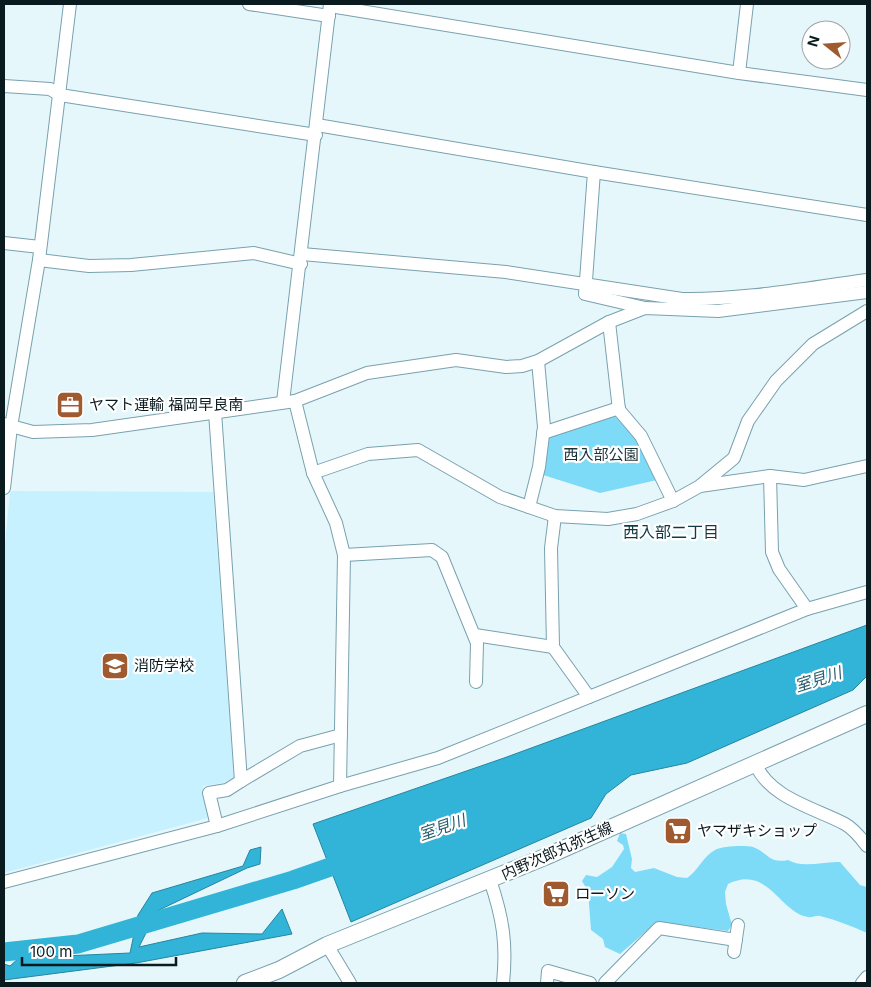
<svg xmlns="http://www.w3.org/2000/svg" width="871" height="987" font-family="Inter,'Noto Sans JP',sans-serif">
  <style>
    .built { fill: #c7f1ff }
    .green { fill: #7ddbf8 }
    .water { fill: #31b4d7; stroke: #2586a0 }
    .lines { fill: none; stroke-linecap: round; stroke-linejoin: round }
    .river { stroke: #31b4d7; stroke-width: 19 }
    .minor-casing { stroke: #78a1ae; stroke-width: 14 }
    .major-casing { stroke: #78a1ae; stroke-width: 18 }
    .minor { stroke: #fff; stroke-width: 12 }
    .major { stroke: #fff; stroke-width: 16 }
    .labels { text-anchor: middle; stroke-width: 4.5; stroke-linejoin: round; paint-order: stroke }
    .poi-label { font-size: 15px; fill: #0a1b20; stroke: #fff; text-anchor: start }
    .park-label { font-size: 15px; fill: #1b3138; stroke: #fff }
    .street-label { font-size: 15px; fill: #0a1b20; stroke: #fff }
    .neighbourhood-label { font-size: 16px; fill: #113a45; stroke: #fff }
    .water-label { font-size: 16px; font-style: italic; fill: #2c5e6e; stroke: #fff }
  </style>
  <rect width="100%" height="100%" fill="#e6f7fc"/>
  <polygon class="built" points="10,491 213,492 234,777 223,783 203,786 208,818 4,873 4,556"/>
  <g class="green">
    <polygon points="611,412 636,439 657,480 600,493 540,474 547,436"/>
    <path d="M620,833L626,834L632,859L631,868L635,872L654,868L677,877L687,878C698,871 703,856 715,850C722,846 745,845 753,847C769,853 768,864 788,860C804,869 823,861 840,862L860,885L867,887V933C852,926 836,920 820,916C816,915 812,918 808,917C780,913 768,864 728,884L725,892L726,904L732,925L728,931L664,923L650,928L620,954L605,947L603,939L591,930L588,891L582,881L586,875L597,877L612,867L624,849L623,845L617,841Z"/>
  </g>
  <g class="water">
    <polygon points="867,625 867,676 853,690 687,763 631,775 606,794 591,818 351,922 313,824 504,758"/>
    <polygon points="261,847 260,864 247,868 157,911 139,947 202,933 262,934 282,909 292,934 136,963 4,980 4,964 10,966 19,958 130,953 138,915 152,893 243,866 250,850"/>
  </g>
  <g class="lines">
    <polyline class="river" points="4,952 78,944 293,880 353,859"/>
    <g class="minor-casing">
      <g id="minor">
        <polyline points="249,4 329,16"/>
        <polyline points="330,6 739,73 867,90"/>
        <polyline points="739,73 747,4"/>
        <polyline points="4,86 50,89 60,95 316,135"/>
        <polyline points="317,125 594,172 867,215"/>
        <polyline points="594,172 585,294 645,308"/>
        <polyline points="4,243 40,247"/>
        <path d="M302,254L506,272L682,299C744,300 806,288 867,280"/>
        <polyline points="39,260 89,266 131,265 254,253 301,264"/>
        <polyline points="609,322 619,410 641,436 673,501"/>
        <polyline points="295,401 313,473 336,523 344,555 340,786"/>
        <polyline points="283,402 330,4"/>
        <polyline points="215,412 241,781 227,790 209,793 217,826"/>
        <polyline points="4,424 33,432 92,430 295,401 367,373 456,360 506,367 522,366 538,361 609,322 645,308 718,311 867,292"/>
        <polyline points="543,433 619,408"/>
        <polyline points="313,473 368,454 418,450 500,497 555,516 608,519 637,514 673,501 700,486 734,458 748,421 776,381 813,344 867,311"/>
        <polyline points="700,486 770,476"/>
        <polyline points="4,488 11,427 39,260 70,4"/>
        <polyline points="529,507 539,467 544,427 538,361"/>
        <polyline points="555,516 551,548 553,647 589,697"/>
        <polyline points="344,555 432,550 442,557 477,643 476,682"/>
        <polyline points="807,609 779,569 772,552 770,476 804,480 867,466"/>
        <polyline points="475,635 553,647"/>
        <path d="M755,763C769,798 815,808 845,824C854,829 861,838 867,846"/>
        <polyline points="241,781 300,746 341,735"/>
        <path d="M490,880C503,918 507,944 503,983"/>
        <polyline points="4,882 217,826 340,786 438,758 807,609 867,592"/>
        <polyline points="327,945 350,983"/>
        <polyline points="734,952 738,925"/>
        <polyline points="547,983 548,971 590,983"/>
        <polyline points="605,983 659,928 736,940"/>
        <polyline points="862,983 867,977"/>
      </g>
    </g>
    <g class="major-casing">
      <polyline id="major" points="245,983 279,970 327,945 545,857 867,714"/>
    </g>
    <use href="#minor" class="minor"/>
    <use href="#major" class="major"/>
  </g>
  <defs>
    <g id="office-square" transform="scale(1.4375)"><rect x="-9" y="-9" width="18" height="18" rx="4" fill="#a05a30" stroke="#fff"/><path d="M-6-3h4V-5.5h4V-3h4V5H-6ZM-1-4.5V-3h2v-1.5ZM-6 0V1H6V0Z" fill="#fff"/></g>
    <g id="school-square" transform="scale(1.4375)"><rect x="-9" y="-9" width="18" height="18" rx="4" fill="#a05a30" stroke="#fff"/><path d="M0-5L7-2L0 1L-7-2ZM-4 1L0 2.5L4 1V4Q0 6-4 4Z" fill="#fff"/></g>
    <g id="supermarket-square" transform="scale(1.4375)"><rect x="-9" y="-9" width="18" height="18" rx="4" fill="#a05a30" stroke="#fff"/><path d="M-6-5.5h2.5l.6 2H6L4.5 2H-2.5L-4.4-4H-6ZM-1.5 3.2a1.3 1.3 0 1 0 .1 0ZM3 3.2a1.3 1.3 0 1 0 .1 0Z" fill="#fff"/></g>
  </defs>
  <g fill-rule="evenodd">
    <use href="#office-square" x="70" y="405"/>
    <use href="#school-square" x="115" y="666"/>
    <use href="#supermarket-square" x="678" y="831"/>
    <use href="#supermarket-square" x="556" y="894"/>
  </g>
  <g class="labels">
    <g class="poi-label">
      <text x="89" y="410">ヤマト運輸 福岡早良南</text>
      <text x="134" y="671">消防学校</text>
      <text x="697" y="836">ヤマザキショップ</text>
      <text x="575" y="899">ローソン</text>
    </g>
    <g class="park-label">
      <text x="601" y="460">西入部公園</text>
    </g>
    <g class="street-label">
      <text transform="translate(557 851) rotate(-24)" y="5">内野次郎丸弥生線</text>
    </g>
    <g class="neighbourhood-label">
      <text x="671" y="538">西入部二丁目</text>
    </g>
    <g class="water-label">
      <text transform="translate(818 679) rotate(-18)" y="6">室見川</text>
      <text transform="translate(442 827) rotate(-19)" y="6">室見川</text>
    </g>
  </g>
  <rect width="871" height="987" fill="none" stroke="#0a1b20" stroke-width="10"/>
  <g transform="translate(826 45) rotate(287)"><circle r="24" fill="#ffffff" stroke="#9da4a6"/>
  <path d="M0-4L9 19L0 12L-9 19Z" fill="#a05a30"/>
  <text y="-8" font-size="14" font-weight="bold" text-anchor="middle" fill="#0a1b20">N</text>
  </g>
  <path d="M22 957v8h154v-8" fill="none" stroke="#0a1b20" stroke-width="2.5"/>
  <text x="30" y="957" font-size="15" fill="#0a1b20" stroke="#ffffff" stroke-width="4" paint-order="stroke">100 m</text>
</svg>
